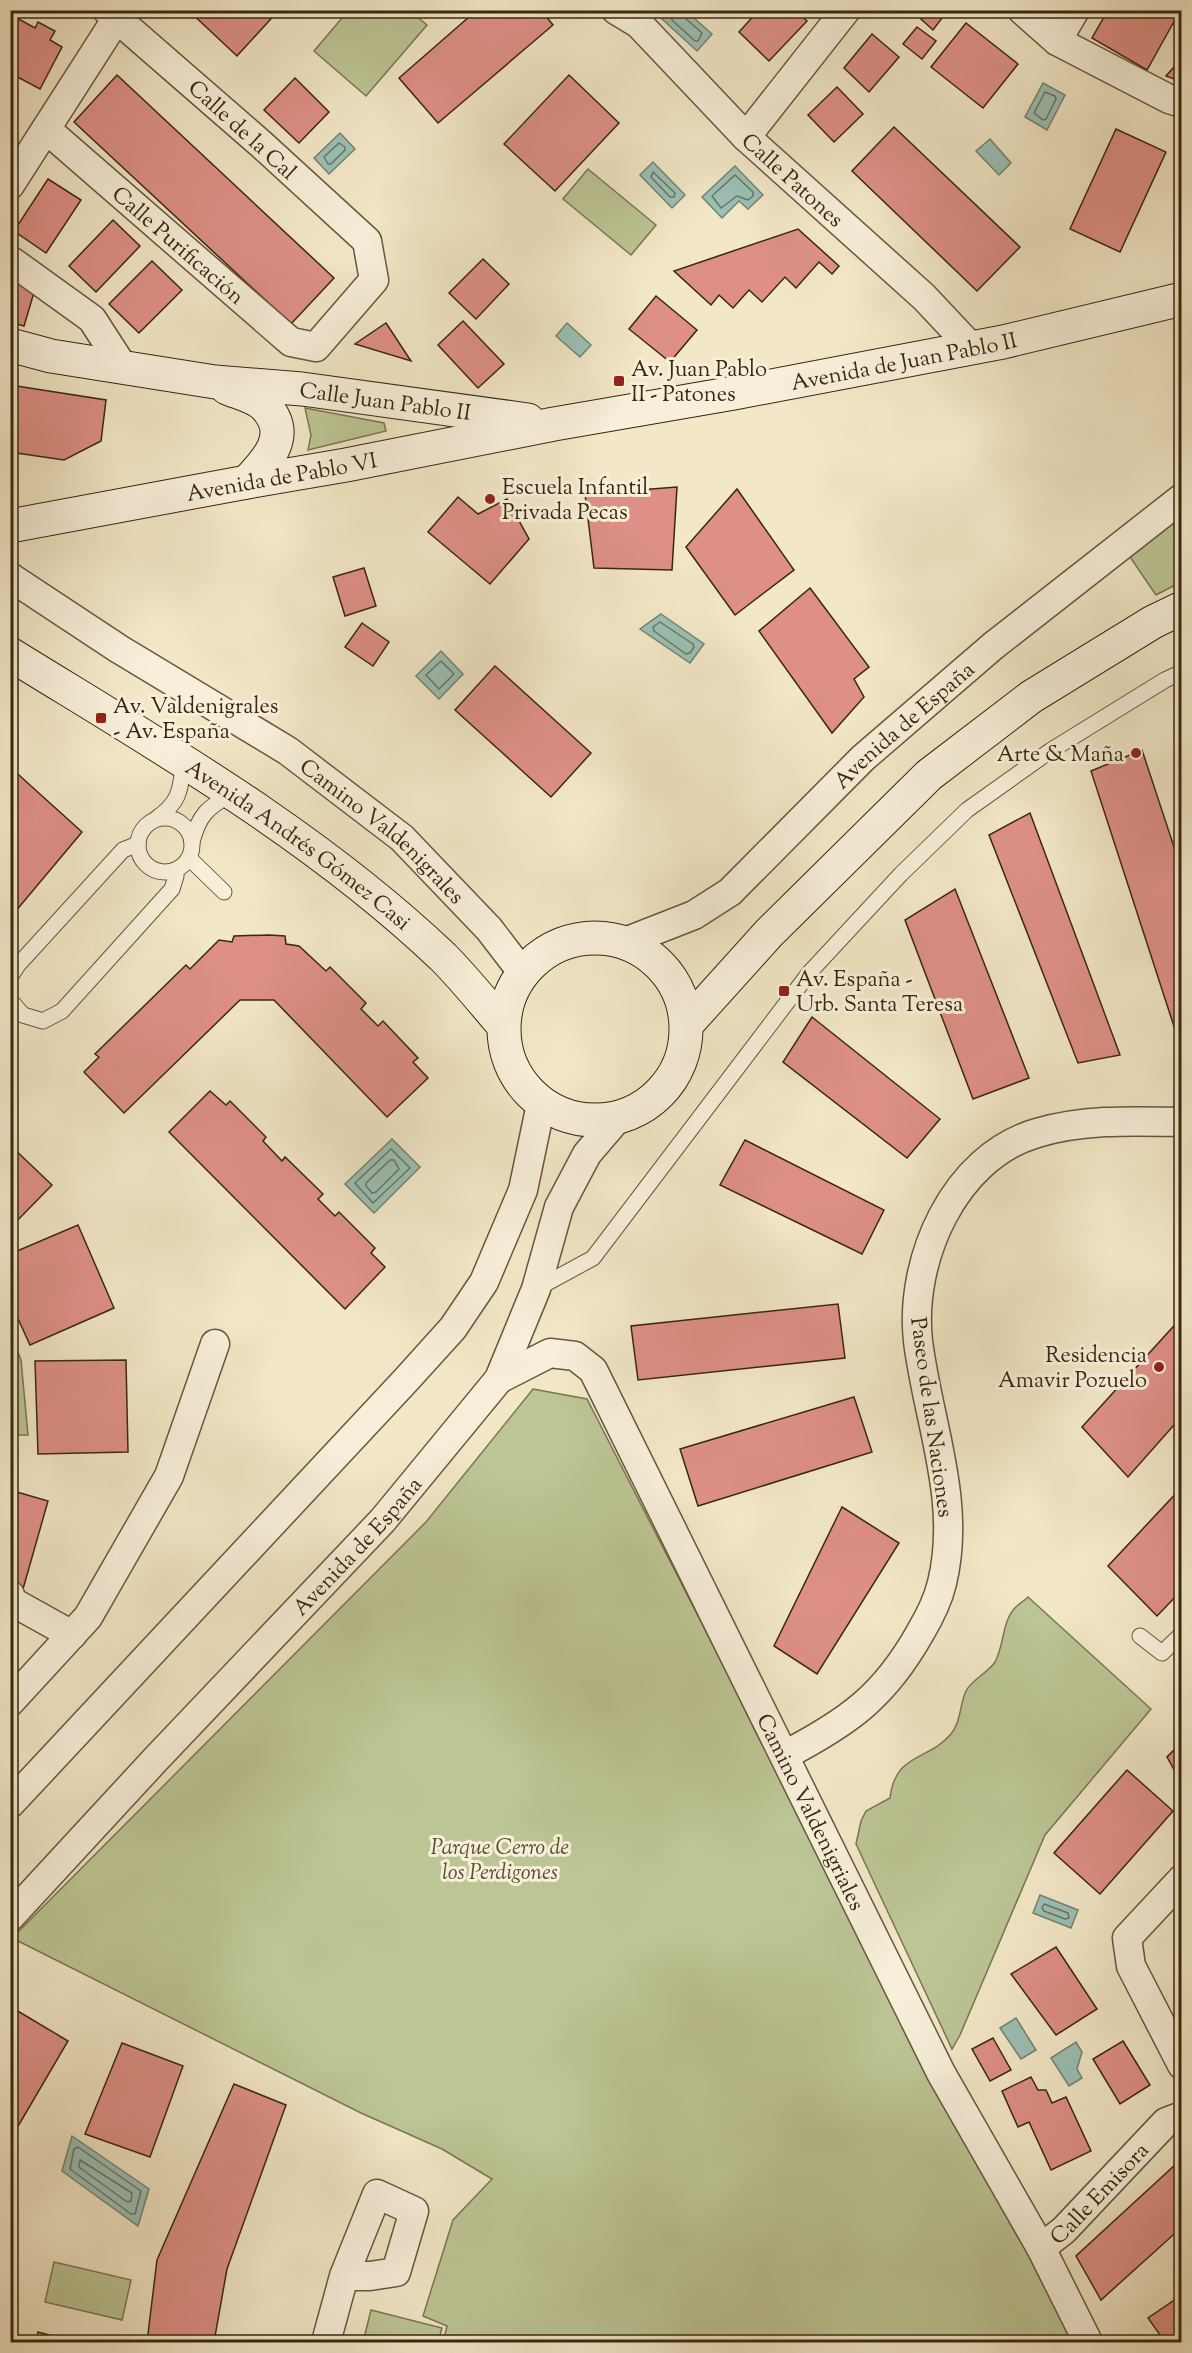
<svg xmlns="http://www.w3.org/2000/svg" width="1192" height="2353" font-family="'Sorts Mill Goudy',serif">
  <style>
    .green { fill: #bcc594; stroke: #7a7652; stroke-width: 1.5 }
    .water { fill: #9bc0b5; stroke: #738373; stroke-width: 1.5 }
    .lines { fill: none; stroke-linecap: round; stroke-linejoin: round }
    .shore { stroke: #6a7462; stroke-width: 1.5 }
    .building { fill: #de9086; stroke: #38270f; stroke-width: 1.5 }
    .lane-casing { stroke: #66573d; stroke-width: 17 }
    .street-casing { stroke: #66573d; stroke-width: 31 }
    .secondary-casing { stroke: #38270f; stroke-width: 35 }
    .lane { stroke: #f7efda; stroke-width: 15 }
    .street { stroke: #f7efda; stroke-width: 28 }
    .secondary { stroke: #f7efda; stroke-width: 33 }
    .poi-dot { fill: #8f2418; stroke: #f7efda; stroke-width: 2 }
    .labels { text-anchor: middle; stroke-width: 6; stroke-linejoin: round; paint-order: stroke }
    .street-label { font-size: 22px; fill: #38270f; stroke: #f7efda }
    .poi-label { font-size: 22px; fill: #38270f; stroke: #f7efda; text-anchor: start }
    .park-label { font-size: 22px; font-style: italic; fill: #594e30; stroke: #f7efda }
  </style>
  <rect width="100%" height="100%" fill="#f2e7c6"/>
  <filter id="stains"><feTurbulence type="fractalNoise" baseFrequency=".00333" numOctaves="4"/><feColorMatrix values="0 0 0 0 .2 0 0 0 0 .09 0 0 0 0 .02 0 0 0 .5 -.17"/></filter>
  <radialGradient id="worn" r=".72"><stop offset=".6" stop-color="#630" stop-opacity="0"/><stop offset="1" stop-color="#630" stop-opacity=".3"/></radialGradient>
  <g class="green">
    <polygon points="348,11 410,11 427,25 366,96 314,51"/>
    <polygon points="588,169 656,225 631,255 563,199"/>
    <polygon points="305,408 384,423 386,431 308,450 311,435"/>
    <polygon points="1181,516 1181,582 1156,595 1130,557"/>
    <polygon points="11,1334 21,1360 28,1435 11,1435"/>
    <polygon points="533,1389 587,1399 802,1819 1076,2342 443,2342 447,2326 423,2316 453,2220 492,2179 442,2149 361,2113 12,1938 426,1522"/>
    <path d="M1028,1597L1151,1709L1045,1835L960,2035L952,2049L856,1844L861,1821L866,1811L890,1798C895,1753 928,1761 951,1734C961,1722 960,1703 966,1691C972,1679 988,1673 995,1662C1004,1646 1002,1623 1014,1609C1017,1605 1024,1601 1028,1597Z"/>
    <polygon points="54,2262 131,2280 122,2320 45,2302"/>
    <polygon points="371,2310 442,2328 438,2342 363,2342"/>
  </g>
  <g class="water">
    <polygon points="670,11 686,11 712,34 697,51 662,19"/>
    <polygon points="1043,83 1065,95 1047,130 1025,117"/>
    <polygon points="340,133 355,149 329,174 314,158"/>
    <polygon points="990,139 1011,163 999,175 976,151"/>
    <polygon points="653,162 685,195 672,208 640,175"/>
    <polygon points="735,166 763,195 748,209 739,201 722,218 702,197"/>
    <polygon points="567,323 591,345 580,357 556,336"/>
    <polygon points="661,614 704,644 690,663 640,629"/>
    <polygon points="441,651 463,674 439,699 416,676"/>
    <polygon points="392,1139 420,1167 374,1213 345,1184"/>
    <polygon points="1040,1895 1078,1910 1071,1928 1033,1913"/>
    <polygon points="1016,2018 1036,2050 1021,2059 1000,2028"/>
    <polygon points="1076,2042 1082,2052 1077,2069 1082,2078 1069,2086 1051,2058"/>
    <polygon points="72,2136 149,2189 138,2226 62,2171"/>
  </g>
  <g class="lines">
    <g class="shore">
      <polyline points="674,10 672,20 695,41 698,41 702,33 684,17 682,10"/>
      <polygon points="1045,92 1055,96 1056,99 1046,119 1043,120 1034,113"/>
      <polygon points="339,143 345,147 345,150 331,164 328,164 324,157"/>
      <polygon points="653,172 675,193 674,197 670,197 651,177"/>
      <polygon points="735,175 753,192 753,196 748,200 737,196 721,208 712,196"/>
      <polygon points="660,622 693,644 694,647 690,653 686,654 654,631 653,627"/>
      <polygon points="441,661 454,674 439,689 426,675"/>
      <polygon points="391,1149 410,1168 373,1203 355,1183"/>
      <polygon points="390,1160 394,1160 399,1169 376,1192 372,1193 366,1186 366,1183"/>
      <polygon points="1044,1904 1068,1913 1069,1918 1065,1919 1044,1911 1042,1908"/>
      <polygon points="78,2147 141,2191 135,2214 131,2214 70,2169 74,2149"/>
      <polygon points="80,2160 132,2193 131,2201 127,2202 79,2167"/>
    </g>
  </g>
  <g class="building">
    <polygon points="188,10 279,10 237,56"/>
    <polygon points="477,10 541,10 553,25 438,123 399,78"/>
    <polygon points="759,10 796,10 807,21 769,61 739,32"/>
    <polygon points="911,10 948,10 933,30"/>
    <polygon points="1108,10 1167,10 1177,16 1147,70 1092,38"/>
    <polygon points="13,16 35,28 38,22 55,31 50,40 62,47 40,89 10,73 10,21"/>
    <polygon points="966,23 1018,64 983,108 931,67"/>
    <polygon points="917,27 936,41 922,59 903,44"/>
    <polygon points="872,34 899,57 869,92 844,68"/>
    <polygon points="1182,58 1182,82 1166,76"/>
    <polygon points="117,75 334,278 291,324 74,122"/>
    <polygon points="569,75 619,123 555,191 504,144"/>
    <polygon points="295,78 329,112 299,143 264,110"/>
    <polygon points="837,87 863,114 834,142 808,115"/>
    <polygon points="894,127 1020,247 977,291 852,171"/>
    <polygon points="1116,129 1166,152 1120,252 1070,229"/>
    <polygon points="48,179 81,200 46,253 14,231"/>
    <polygon points="113,220 140,246 96,292 69,266"/>
    <polygon points="798,229 839,266 832,274 819,262 796,288 785,277 762,302 749,290 733,308 719,295 711,305 674,271"/>
    <polygon points="483,259 509,284 476,319 449,293"/>
    <polygon points="152,261 182,290 139,333 109,304"/>
    <polygon points="10,276 35,289 24,326 10,322"/>
    <polygon points="656,296 697,330 670,362 629,329"/>
    <polygon points="463,321 504,364 478,388 438,345"/>
    <polygon points="386,323 411,361 355,344"/>
    <polygon points="10,385 106,400 101,441 64,460 10,452"/>
    <polygon points="677,487 672,570 594,568 585,494"/>
    <polygon points="737,489 794,570 735,615 686,547"/>
    <polygon points="458,497 478,514 507,499 529,539 490,584 428,532"/>
    <polygon points="364,568 376,606 345,616 333,577"/>
    <polygon points="810,588 869,667 854,679 864,697 832,733 759,631"/>
    <polygon points="362,623 389,642 373,666 345,647"/>
    <polygon points="495,666 591,753 551,797 455,710"/>
    <polygon points="1142,750 1182,871 1182,1051 1091,771"/>
    <polygon points="10,767 82,832 10,918"/>
    <polygon points="1030,813 1120,1055 1078,1063 989,835"/>
    <polygon points="955,889 1029,1078 973,1099 905,920"/>
    <polygon points="269,935 285,936 286,944 299,946 326,971 330,967 366,1003 361,1009 378,1026 383,1021 418,1058 413,1062 428,1078 387,1117 274,1000 240,1000 124,1113 84,1072 99,1057 95,1054 186,965 190,969 219,940 232,942 234,936"/>
    <polygon points="812,1017 940,1119 907,1158 783,1062"/>
    <polygon points="210,1091 226,1105 230,1101 266,1137 263,1141 282,1161 285,1157 323,1194 318,1199 335,1216 339,1212 375,1248 371,1253 385,1267 345,1309 169,1132"/>
    <polygon points="745,1140 884,1210 862,1254 720,1185"/>
    <polygon points="10,1145 52,1185 10,1228"/>
    <polygon points="78,1225 114,1308 30,1345 10,1301 10,1254"/>
    <polygon points="838,1304 845,1358 638,1380 631,1326"/>
    <polygon points="1182,1317 1182,1416 1128,1477 1082,1427"/>
    <polygon points="126,1360 128,1452 38,1454 35,1361"/>
    <polygon points="854,1397 872,1452 698,1506 680,1449"/>
    <polygon points="1182,1487 1182,1590 1157,1616 1108,1566"/>
    <polygon points="10,1490 48,1501 23,1589 10,1586"/>
    <polygon points="842,1507 899,1543 817,1674 774,1646"/>
    <polygon points="1182,1742 1182,1784 1167,1757"/>
    <polygon points="1127,1770 1173,1811 1100,1894 1054,1853"/>
    <polygon points="1056,1947 1097,2009 1056,2035 1011,1974"/>
    <polygon points="16,2010 68,2041 10,2140 10,2020"/>
    <polygon points="993,2038 1011,2070 990,2081 972,2049"/>
    <polygon points="1123,2041 1150,2085 1120,2104 1093,2059"/>
    <polygon points="122,2043 183,2066 150,2157 85,2134"/>
    <polygon points="1031,2077 1038,2090 1046,2090 1052,2103 1066,2097 1091,2151 1051,2170 1029,2122 1018,2127 1002,2091"/>
    <polygon points="234,2084 286,2105 227,2269 214,2342 147,2342 157,2260"/>
    <polygon points="1176,2164 1182,2170 1182,2227 1101,2300 1076,2256"/>
    <polygon points="1182,2295 1182,2342 1165,2342 1148,2318"/>
    <polygon points="38,2332 75,2342 36,2342"/>
  </g>
  <g class="lines">
    <g class="lane-casing">
      <g id="lane">
        <circle cx="165" cy="845" r="27"/>
        <path d="M157,818C181,801 180,789 184,762"/>
        <path d="M192,842C199,815 207,808 231,794"/>
        <polyline points="189,858 224,892"/>
        <polyline points="10,977 18,965 123,850 138,844"/>
        <polyline points="10,1000 23,1015 43,1021 62,1011 172,889 176,876 176,870"/>
        <polyline points="536,1289 593,1258 810,972 901,874 967,810 1050,751 1165,680 1182,672"/>
        <polyline points="1140,1636 1162,1653 1182,1634"/>
      </g>
    </g>
    <g class="street-casing">
      <g id="street">
        <path id="s1" d="M616,10L639,24L746,137L924,297L971,347"/>
        <polyline points="1022,10 1057,41 1169,99 1182,103"/>
        <polyline points="1057,41 1075,10"/>
        <path id="s2" d="M46,129L291,342L316,347L374,280L367,241L261,144L107,10"/>
        <polyline points="746,137 846,10"/>
        <polyline points="10,185 117,18"/>
        <polyline points="10,260 92,319 123,367"/>
        <path id="s3" d="M10,577L119,649L288,751L402,838L489,929L522,972"/>
        <path id="s4" d="M625,942L694,915L730,892L863,758L993,646L1182,498"/>
        <path id="s5" d="M499,1379L550,1353L575,1356L593,1370L941,2073L1041,2248L1088,2342"/>
        <polyline points="10,1595 11,1601 72,1635"/>
        <polyline points="10,1702 88,1617 169,1476 215,1344"/>
        <path d="M785,1755C848,1722 884,1697 920,1633C929,1618 938,1600 942,1583C962,1501 928,1422 918,1341C909,1260 954,1157 1037,1133C1084,1119 1133,1121 1182,1122"/>
        <polyline points="10,1804 406,1380 453,1328 484,1282 523,1190 541,1104"/>
        <polyline points="1182,1879 1127,1938 1131,1966 1182,2065"/>
        <path id="s6" d="M10,1917L155,1760L383,1520L499,1379L536,1289L559,1207L587,1154L617,1119"/>
        <path id="s7" d="M1041,2248L1064,2230L1166,2122L1182,2116"/>
        <polyline points="326,2342 344,2276 377,2194 414,2211 396,2272 370,2276 344,2276"/>
      </g>
    </g>
    <g class="secondary-casing">
      <g id="secondary">
        <path id="s8" d="M10,345L51,356L215,382L302,389L528,420"/>
        <path d="M227,388C239,393 256,397 265,406C292,435 268,460 247,482"/>
        <path id="s9" d="M10,526L247,482L346,465L554,424L734,393L1003,342L1182,299"/>
        <path id="s10" d="M10,654C159,746 315,835 443,957C464,978 483,1002 503,1025"/>
        <circle cx="595" cy="1029" r="91"/>
        <polyline points="687,1024 769,933 929,775 1031,697 1153,622 1182,608"/>
      </g>
    </g>
    <use href="#lane" class="lane"/>
    <use href="#street" class="street"/>
    <use href="#secondary" class="secondary"/>
  </g>
  <g class="poi-dot">
    <rect x="613" y="375" width="12" height="12" rx="3"/>
    <circle cx="490" cy="499" r="6"/>
    <rect x="95" y="712" width="12" height="12" rx="3"/>
    <circle cx="1136" cy="753" r="6"/>
    <rect x="778" y="985" width="12" height="12" rx="3"/>
    <circle cx="1159" cy="1367" r="6"/>
  </g>
  <g class="labels">
    <g class="street-label">
      <text transform="translate(243 129) rotate(42)" y="8">Calle de la Cal</text>
      <text dy="8" stroke="none"><textPath href="#s1" startOffset="246">Calle Patones</textPath></text>
      <text dy="8" stroke="none"><textPath href="#s2" startOffset="176">Calle Purificación</textPath></text>
      <text dy="8" stroke="none"><textPath href="#s9" startOffset="909">Avenida de Juan Pablo II</textPath></text>
      <text dy="8" stroke="none"><textPath href="#s8" startOffset="380">Calle Juan Pablo II</textPath></text>
      <text dy="8" stroke="none"><textPath href="#s9" startOffset="276">Avenida de Pablo VI</textPath></text>
      <text dy="8" stroke="none"><textPath href="#s4" startOffset="358">Avenida de España</textPath></text>
      <text dy="8" stroke="none"><textPath href="#s3" startOffset="452">Camino Valdenigrales</textPath></text>
      <text dy="8" stroke="none"><textPath href="#s10" startOffset="346">Avenida Andrés Gómez Casi</textPath></text>
      <text transform="translate(933 1417) rotate(82)" y="8">Paseo de las Naciones</text>
      <text dy="8" stroke="none"><textPath href="#s6" startOffset="508">Avenida de España</textPath></text>
      <text dy="8" stroke="none"><textPath href="#s5" startOffset="598">Camino Valdenigriales</textPath></text>
      <text dy="8" stroke="none"><textPath href="#s7" startOffset="80">Calle Emisora</textPath></text>
    </g>
    <g class="poi-label">
      <text x="631" y="376">Av. Juan Pablo<tspan x="631" dy="25">II - Patones</tspan></text>
      <text x="502" y="494">Escuela Infantil<tspan x="502" dy="25">Privada Pecas</tspan></text>
      <text x="113" y="713">Av. Valdenigrales<tspan x="113" dy="25">- Av. España</tspan></text>
      <text x="1124" y="761" text-anchor="end">Arte &amp; Maña</text>
      <text x="796" y="986">Av. España -<tspan x="796" dy="25">Urb. Santa Teresa</tspan></text>
      <text x="1147" y="1362" text-anchor="end">Residencia<tspan x="1147" dy="25">Amavir Pozuelo</tspan></text>
    </g>
    <g class="park-label">
      <text x="500" y="1854">Parque Cerro de<tspan x="500" dy="25">los Perdigones</tspan></text>
    </g>
  </g>
  <rect width="1192" height="2353" fill="none" stroke="#f2e7c6" stroke-width="36"/>
  <rect x="12" y="12" width="1168" height="2329" fill="none" stroke="#38270f" stroke-width="3"/>
  <rect x="18" y="18" width="1156" height="2317" fill="none" stroke="#38270f" stroke-width="1.5"/>
  <rect width="100%" height="100%" filter="url(#stains)"/>
  <rect width="100%" height="100%" fill="url(#worn)"/>
</svg>
